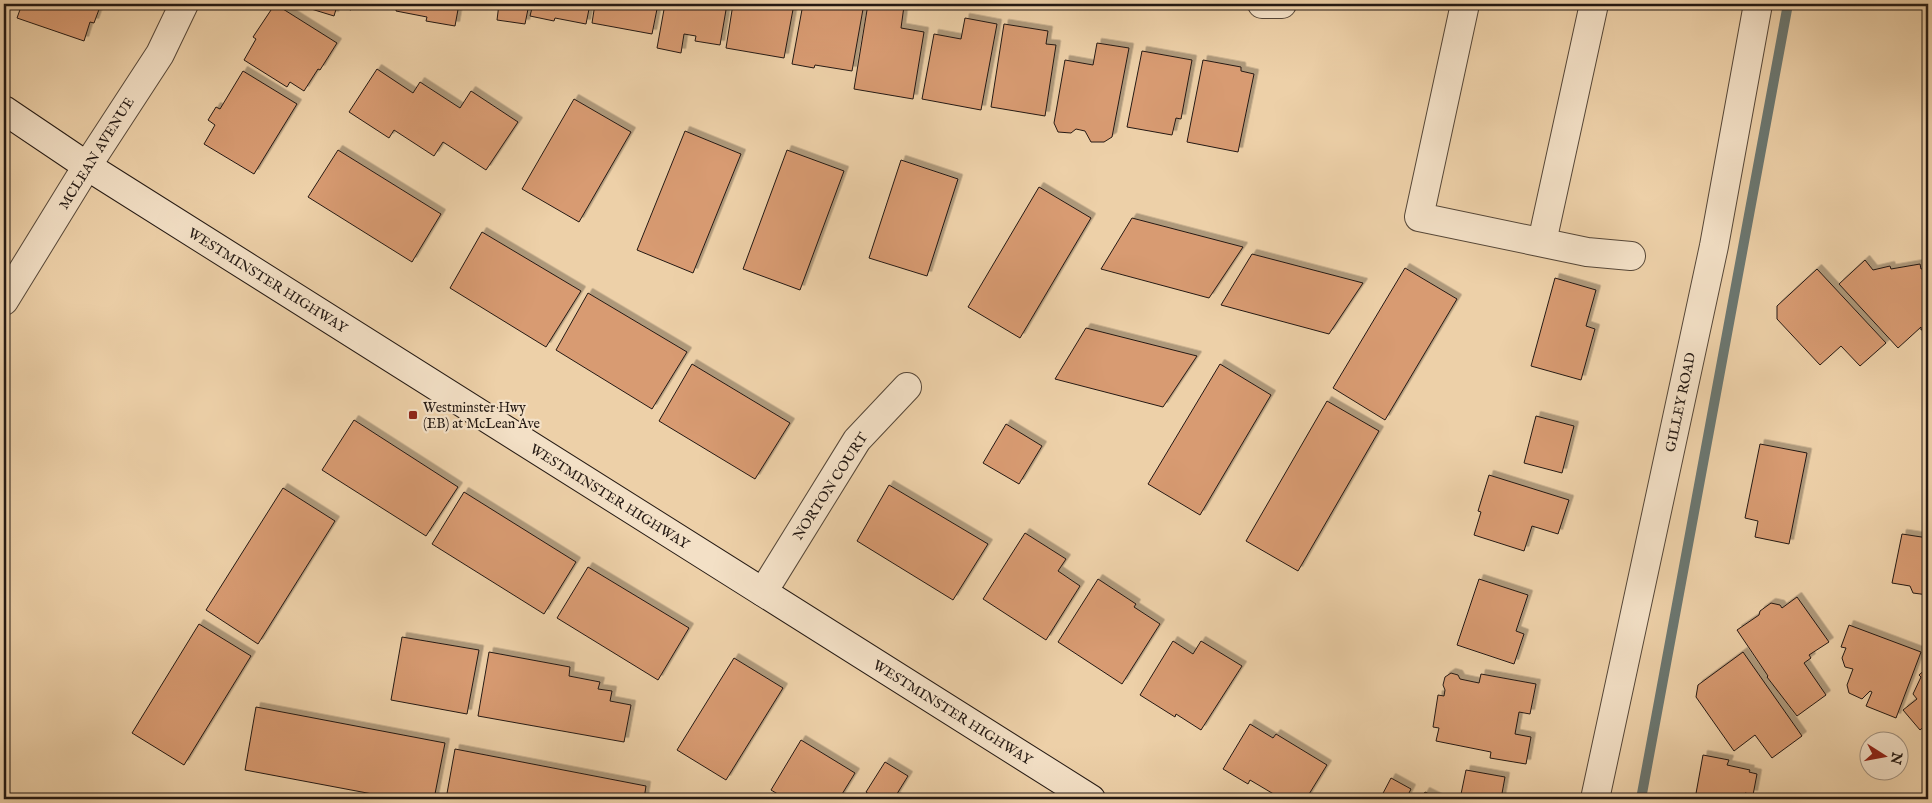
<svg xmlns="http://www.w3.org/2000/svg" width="1932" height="803" font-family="'IM FELL English',serif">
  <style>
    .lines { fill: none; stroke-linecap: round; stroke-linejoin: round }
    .stream { stroke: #6b7771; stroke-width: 10 }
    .building { fill: #d89b72; stroke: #241913; filter: url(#shadow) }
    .street-casing { stroke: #564738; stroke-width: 30 }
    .secondary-casing { stroke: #241913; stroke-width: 30 }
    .street { stroke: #f3e0c6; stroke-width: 28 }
    .secondary { stroke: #f3e0c6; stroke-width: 28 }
    .poi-dot { fill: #8f2418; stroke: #f3e0c6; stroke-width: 2 }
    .labels { text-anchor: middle; stroke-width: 4.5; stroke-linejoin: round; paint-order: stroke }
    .street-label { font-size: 14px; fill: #241913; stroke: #f3e0c6 }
    .poi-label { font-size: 14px; fill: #241913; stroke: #f3e0c6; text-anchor: start }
  </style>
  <defs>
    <filter id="shadow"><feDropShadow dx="4.5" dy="-4.5" stdDeviation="0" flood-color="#0004"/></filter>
  </defs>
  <rect width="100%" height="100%" fill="#edd0a8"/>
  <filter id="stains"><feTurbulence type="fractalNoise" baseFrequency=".004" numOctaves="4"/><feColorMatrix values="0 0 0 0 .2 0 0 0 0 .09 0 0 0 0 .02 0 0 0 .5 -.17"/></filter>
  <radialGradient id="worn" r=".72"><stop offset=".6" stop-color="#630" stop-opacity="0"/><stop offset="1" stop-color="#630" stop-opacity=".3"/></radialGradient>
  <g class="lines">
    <polyline class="stream" points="1641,799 1788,4"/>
  </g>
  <g class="building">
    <polygon points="22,4 101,4 94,23 90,22 84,41 17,18"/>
    <polygon points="275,4 337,43 320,70 318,69 304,91 290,82 287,87 244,60 256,39 253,37"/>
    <polygon points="295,4 352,4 351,10 337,6 334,16"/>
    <polygon points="397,4 459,4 455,26 426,21 427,17 396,11"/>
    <polygon points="499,4 529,4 525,24 497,20"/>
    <polygon points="533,4 590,4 586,24 555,18 554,21 530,16"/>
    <polygon points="595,4 658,4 652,34 592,23"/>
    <polygon points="665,4 727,4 720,45 695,41 696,36 684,34 681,53 657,48"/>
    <polygon points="733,4 794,4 784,58 726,48"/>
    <polygon points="803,4 847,4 847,6 863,9 852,71 815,65 814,68 792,64"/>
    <polygon points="868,4 889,4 904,6 901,28 924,32 913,99 854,89"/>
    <polygon points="965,18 997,24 981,110 922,99 934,34 961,39"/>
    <polygon points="1004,24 1048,31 1046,44 1056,45 1045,116 991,107"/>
    <polygon points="1097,43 1129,48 1112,137 1104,142 1091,142 1085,131 1076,129 1071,133 1058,132 1054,123 1065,60 1093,65"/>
    <polygon points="1142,51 1192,60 1181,119 1176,118 1172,135 1127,127"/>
    <polygon points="1203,60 1241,67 1241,71 1254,74 1238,152 1187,142"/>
    <polygon points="377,69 413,93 420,82 460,108 471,91 518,122 486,170 443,142 434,156 394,130 389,138 349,112"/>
    <polygon points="243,71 297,104 254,174 204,144 215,125 208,120 216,107 220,109"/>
    <polygon points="574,99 631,132 579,222 522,189"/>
    <polygon points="685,131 741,154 693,273 637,250"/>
    <polygon points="338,150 441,214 412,262 308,197"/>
    <polygon points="787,150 844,171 800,290 743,269"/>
    <polygon points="901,160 958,179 927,276 869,258"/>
    <polygon points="1039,187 1091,218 1020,338 968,307"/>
    <polygon points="1132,218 1243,247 1209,298 1101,269"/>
    <polygon points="482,232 581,291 546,347 450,288"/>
    <polygon points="1252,254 1363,283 1329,334 1221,305"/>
    <polygon points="1865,260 1873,270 1890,266 1891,269 1920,264 1921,269 1928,268 1928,343 1925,329 1921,330 1921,327 1898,348 1839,284"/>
    <polygon points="1405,268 1457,299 1385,420 1333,388"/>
    <polygon points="1817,269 1886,343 1860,366 1841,346 1820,365 1777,319 1777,306"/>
    <polygon points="1555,278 1596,290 1586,326 1595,329 1581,380 1531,366"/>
    <polygon points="588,293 687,352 652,409 556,350"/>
    <polygon points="1086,328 1197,356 1163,407 1055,379"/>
    <polygon points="692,364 790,423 755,479 659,421"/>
    <polygon points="1220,364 1271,395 1200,515 1148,484"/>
    <polygon points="1327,401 1379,431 1298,571 1246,541"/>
    <polygon points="1536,416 1574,426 1562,473 1524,463"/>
    <polygon points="354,420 458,487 426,536 322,470"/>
    <polygon points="1006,424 1042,446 1019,484 983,463"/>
    <polygon points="1760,444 1807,453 1789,544 1755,537 1758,521 1745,518"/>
    <polygon points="1489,475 1569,500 1558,534 1532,526 1524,551 1474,535 1481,512 1478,511"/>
    <polygon points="889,485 988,544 953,600 857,541"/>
    <polygon points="283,488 335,521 258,644 206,610"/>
    <polygon points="464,492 576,562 544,614 432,544"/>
    <polygon points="1025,533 1066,559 1058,571 1080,586 1046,640 983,599"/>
    <polygon points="1902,534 1928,538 1928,595 1913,593 1910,586 1892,583"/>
    <polygon points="588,567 689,628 658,680 557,618"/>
    <polygon points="1098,579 1136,604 1134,607 1160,624 1122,684 1058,642"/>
    <polygon points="1479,579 1528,595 1516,631 1524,634 1514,664 1457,645"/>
    <polygon points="1797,597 1829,642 1809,655 1811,658 1804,663 1826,695 1797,716 1767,677 1768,676 1737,630 1759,615 1760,611 1771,603 1780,605 1782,608"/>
    <polygon points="199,624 251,656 184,765 132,733"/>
    <polygon points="1849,625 1921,652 1896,718 1866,706 1872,692 1870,691 1862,699 1849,693 1847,685 1853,669 1845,667 1842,658 1846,648 1841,647"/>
    <polygon points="402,637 479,650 467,714 391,700"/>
    <polygon points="1173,641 1193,654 1201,641 1242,666 1201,730 1176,714 1175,717 1140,695"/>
    <polygon points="489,652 570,667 569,676 600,682 598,689 612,691 610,701 631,705 624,742 478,716"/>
    <polygon points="1743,652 1802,736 1772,758 1755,735 1734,751 1696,697 1698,685"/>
    <polygon points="734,658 783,688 726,780 677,750"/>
    <polygon points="1928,667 1928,723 1920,730 1903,710 1917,699 1913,694 1921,677 1919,675"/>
    <polygon points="1451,673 1458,675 1460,679 1479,683 1481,674 1536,684 1530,714 1519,712 1515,734 1531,737 1526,764 1490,758 1491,752 1436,741 1439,728 1433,727 1438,695 1444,696 1445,690 1443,685 1445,677"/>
    <polygon points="256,707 445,743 434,799 399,799 245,770"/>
    <polygon points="1250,724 1273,738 1276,734 1327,765 1306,799 1282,799 1250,780 1248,784 1223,769"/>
    <polygon points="801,740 855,773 839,799 786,799 771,790"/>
    <polygon points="455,749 646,786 644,799 446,799"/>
    <polygon points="1703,755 1729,760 1727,765 1750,770 1749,772 1757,774 1753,795 1745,793 1744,798 1751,799 1695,799"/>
    <polygon points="885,762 908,776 895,797 899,799 867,799 870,795 866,792"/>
    <polygon points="1466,770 1505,777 1501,799 1460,799"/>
    <polygon points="1391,778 1411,789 1406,799 1380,799"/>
    <polygon points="1425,792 1439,799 1421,799"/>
  </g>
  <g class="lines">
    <g class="street-casing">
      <g id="street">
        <polyline points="1262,4 1282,4"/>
        <polyline points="1465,4 1419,217 1587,252 1631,256"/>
        <polyline points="1542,242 1594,4"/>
        <polyline points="4,301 87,166 160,54 184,4"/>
        <polyline points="763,592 857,440 907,387"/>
        <polyline points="1595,799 1714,246 1758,4"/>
      </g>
    </g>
    <g class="secondary-casing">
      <polyline id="secondary" points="4,110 87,166 1091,799"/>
    </g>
    <use href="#street" class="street"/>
    <use href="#secondary" class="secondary"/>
  </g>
  <rect class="poi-dot" x="408" y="410" width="10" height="10" rx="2.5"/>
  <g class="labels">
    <g class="street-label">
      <text transform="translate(96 153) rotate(-58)" y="5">MCLEAN AVENUE</text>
      <text transform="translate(268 280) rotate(32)" y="5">WESTMINSTER HIGHWAY</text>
      <text transform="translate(1680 402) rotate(-78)" y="5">GILLEY ROAD</text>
      <text transform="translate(830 486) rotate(-57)" y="5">NORTON COURT</text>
      <text transform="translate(610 496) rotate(32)" y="5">WESTMINSTER HIGHWAY</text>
      <text transform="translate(953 712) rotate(32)" y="5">WESTMINSTER HIGHWAY</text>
    </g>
    <g class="poi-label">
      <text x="423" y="412">Westminster Hwy<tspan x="423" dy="16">(EB) at McLean Ave</tspan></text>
    </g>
  </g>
  <rect width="1932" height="803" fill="none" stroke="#edd0a8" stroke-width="20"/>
  <rect x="5" y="5" width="1922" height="793" fill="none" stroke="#241913" stroke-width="2.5"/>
  <rect x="10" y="10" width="1912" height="783" fill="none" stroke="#241913"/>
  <g transform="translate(1884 756) rotate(101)"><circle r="24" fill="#f3e0c6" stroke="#a0907e"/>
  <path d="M0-4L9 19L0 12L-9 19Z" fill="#8f2418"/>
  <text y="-8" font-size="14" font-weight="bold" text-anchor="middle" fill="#241913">N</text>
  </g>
  <rect width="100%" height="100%" filter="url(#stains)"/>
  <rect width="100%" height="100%" fill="url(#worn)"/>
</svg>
